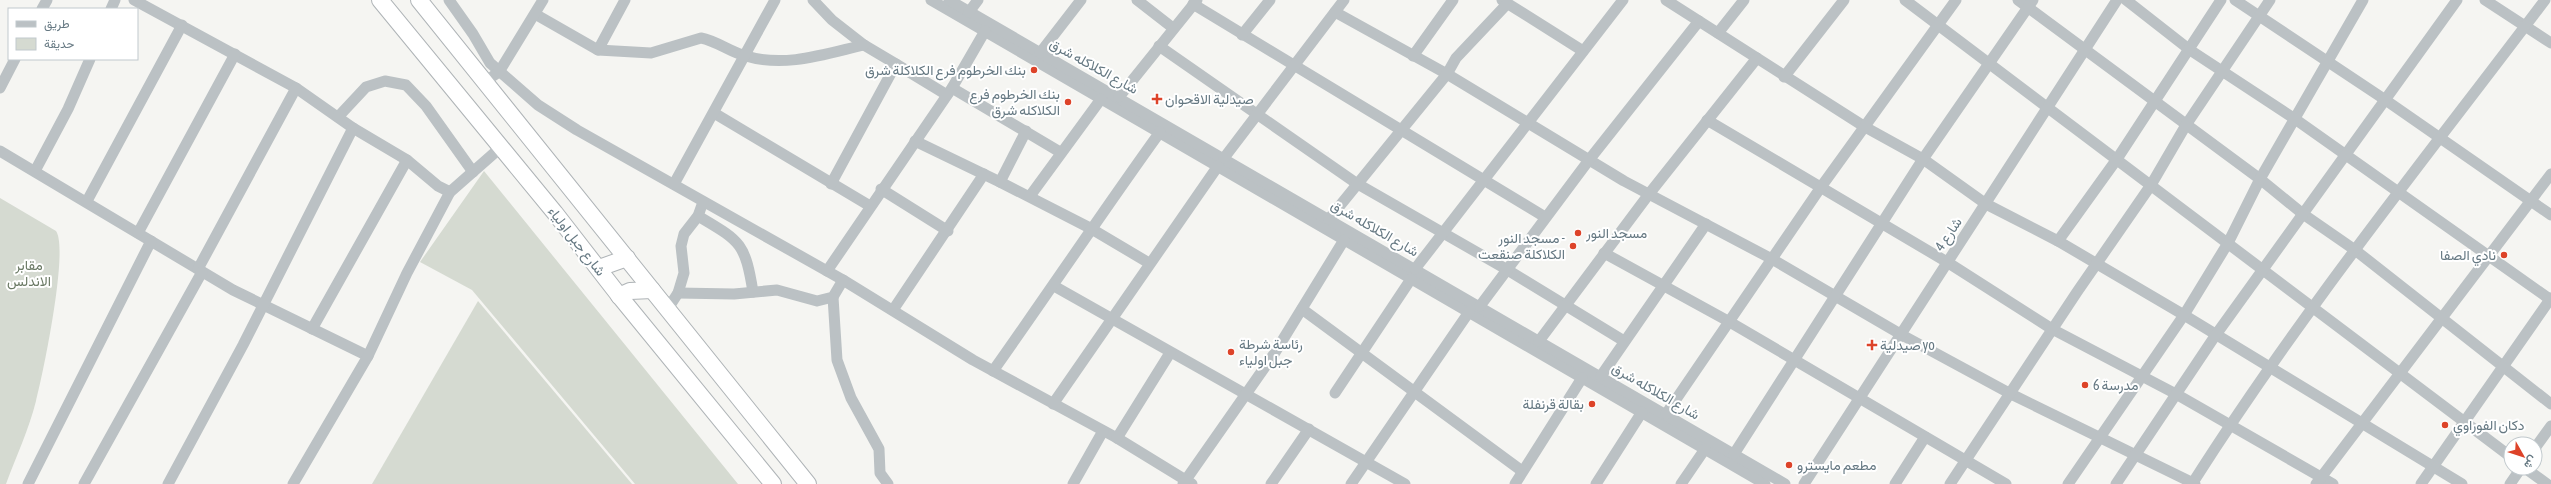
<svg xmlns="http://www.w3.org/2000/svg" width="2551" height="484" font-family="'Asap Condensed',Vazirmatn,sans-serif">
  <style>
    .green { fill: #d5dad1 }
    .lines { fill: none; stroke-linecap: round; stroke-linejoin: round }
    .highway-casing { stroke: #afb4b7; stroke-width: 18 }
    .minor { stroke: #bbc1c4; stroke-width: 11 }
    .highway { stroke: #fff; stroke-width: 16 }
    .poi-dot { fill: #dd4329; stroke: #fff; stroke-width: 1.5 }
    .labels { text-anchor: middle; stroke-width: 4; stroke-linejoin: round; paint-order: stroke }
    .street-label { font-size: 14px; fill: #657882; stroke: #fff }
    .poi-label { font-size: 14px; fill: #657882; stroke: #fff; text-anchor: start }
    .park-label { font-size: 14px; fill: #6a7964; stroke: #fff }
  </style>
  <rect width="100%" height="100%" fill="#f5f5f2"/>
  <g class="green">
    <polygon points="484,171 738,484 635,484 472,290 420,262"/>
    <path d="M0,198L56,231C69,249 43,375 36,401C29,429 16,457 6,484H0Z"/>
    <polygon points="478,301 632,484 372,484"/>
  </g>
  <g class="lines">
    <g class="highway-casing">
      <g id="highway">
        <polyline points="380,0 555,213 621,298 773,484"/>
        <polyline points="419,0 808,484"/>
        <polyline points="599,268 627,258"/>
        <polyline points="619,296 630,291 652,290"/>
      </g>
    </g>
    <g class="minor">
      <polyline points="134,0 296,88 353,128 407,160 438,186 450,192"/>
      <polyline points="449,0 473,34 490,63 538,105 577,130 843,280 973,360 1117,438 1192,484"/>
      <polyline points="813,0 832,20 864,45 896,64"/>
      <polyline points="931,0 1765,484"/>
      <polyline points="949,0 1785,484"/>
      <polyline points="1137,0 1173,28"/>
      <polyline points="1502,0 1583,51"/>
      <polyline points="1666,0 1865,127 1923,159 1986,204 2058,241 2184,315 2462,484"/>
      <polyline points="1905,0 2511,457"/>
      <polyline points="2018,0 2260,179 2303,214 2355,250 2551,404"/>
      <polyline points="2126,0 2190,50 2295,119 2551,300"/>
      <polyline points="2235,0 2384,99 2551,215"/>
      <polyline points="2485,0 2551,43"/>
      <polyline points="1193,4 1545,217"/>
      <polyline points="42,9 47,0"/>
      <polyline points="111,9 115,0"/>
      <polyline points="969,12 978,0"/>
      <polyline points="1335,12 1447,74 1624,181 1772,259 1902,335 2011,394 2195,484"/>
      <path d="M535,14L598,50L651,53L701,38C717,41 730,52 746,56C785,68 825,54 864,45"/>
      <polyline points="1718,33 1744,0"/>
      <polyline points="1242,35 1270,0"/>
      <polyline points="1159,46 1356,183 1506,269 1624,341"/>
      <polyline points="598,50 625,0"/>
      <polyline points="1040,53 1081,0"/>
      <polyline points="1413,56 1453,0"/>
      <polyline points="493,76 499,72 543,0"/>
      <polyline points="1784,77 1844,0"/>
      <polyline points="0,88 15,59"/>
      <polyline points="952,88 1060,152"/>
      <polyline points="1119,97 1197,0"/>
      <polyline points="714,113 870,206"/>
      <polyline points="338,117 366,87 385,81 406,85 426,106 473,172"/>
      <polyline points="1707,120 1947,262 2052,329 2176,394 2333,484"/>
      <polyline points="915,141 1000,182 1026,131"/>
      <polyline points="0,151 233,290 368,356"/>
      <polyline points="1224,158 1344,0"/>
      <polyline points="35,171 68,109 90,59"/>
      <polyline points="1000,182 1090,228 1149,263"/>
      <polyline points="674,184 775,0"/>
      <polyline points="831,184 896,64 947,95"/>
      <polyline points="881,189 948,231"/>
      <polyline points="1030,196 1101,99"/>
      <polyline points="87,201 182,25"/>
      <path d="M698,216C740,241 745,242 753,292"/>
      <polyline points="1329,219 1447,74 1456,58 1507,4"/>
      <polyline points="138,233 235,54"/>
      <polyline points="2058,241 2117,159 2221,0"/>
      <polyline points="1604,253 1728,321 2006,484"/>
      <polyline points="198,269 296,88"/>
      <polyline points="1415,269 1623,0"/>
      <polyline points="827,271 952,88 985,31"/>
      <polyline points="1054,286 1405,484"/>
      <polyline points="678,293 734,294 777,290 817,301 833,297 843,280"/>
      <polyline points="833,297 837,360 851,398 879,449 880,473 888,484"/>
      <polyline points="1480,306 1589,160 1699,21"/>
      <polyline points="1302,309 1522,471"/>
      <polyline points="667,310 678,293 684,273 681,246 684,234 698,216 703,202"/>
      <polyline points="893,310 984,174"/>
      <polyline points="312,329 407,160"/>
      <polyline points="1539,341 1649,194 1757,58"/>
      <path d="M993,371C1049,292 1103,211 1160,132"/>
      <polyline points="1601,376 1706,224"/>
      <polyline points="1335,393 1411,279"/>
      <polyline points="1053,404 1218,166"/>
      <polyline points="1666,414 1821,187 1956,0"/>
      <polyline points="1117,438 1170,353"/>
      <polyline points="2535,448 2551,426"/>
      <polyline points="1734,454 1923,159 2033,0"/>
      <polyline points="2525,468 2547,484"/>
      <polyline points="28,484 151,241"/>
      <polyline points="84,484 202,272"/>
      <polyline points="168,484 243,345 353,128"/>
      <polyline points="293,484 368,356 407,273 450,192 500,148"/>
      <polyline points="1073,484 1103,431"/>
      <polyline points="1183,484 1274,354 1344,240"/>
      <polyline points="1271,484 1309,429"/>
      <polyline points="1351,484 1469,312"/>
      <polyline points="1515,484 1582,378"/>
      <polyline points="1596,484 1642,412"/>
      <polyline points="1681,484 1705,449"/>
      <polyline points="1804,484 2117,0"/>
      <polyline points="1895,484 1925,437"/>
      <polyline points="1950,484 2077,292 2151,185 2186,125 2270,0"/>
      <polyline points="2068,484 2184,315 2228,243 2260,179 2363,0"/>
      <polyline points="2116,484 2215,336 2457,0"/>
      <path d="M2192,484C2299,315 2425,159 2545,0"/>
      <polyline points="2316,484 2551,174"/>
      <polyline points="2421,484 2551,298"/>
      <polyline points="2510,484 2521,468"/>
    </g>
    <use href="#highway" class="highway"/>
  </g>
  <g class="poi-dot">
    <circle cx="1034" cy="70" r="4"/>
    <path d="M1155 93h4v4h4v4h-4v4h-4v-4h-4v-4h4z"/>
    <circle cx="1068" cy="102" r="4"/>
    <circle cx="1578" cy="233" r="4"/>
    <circle cx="1573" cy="246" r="4"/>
    <circle cx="2504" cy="255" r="4"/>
    <path d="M1870 339h4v4h4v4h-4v4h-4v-4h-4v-4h4z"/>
    <circle cx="1231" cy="352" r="4"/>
    <circle cx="2085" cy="385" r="4"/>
    <circle cx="1592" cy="404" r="4"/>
    <circle cx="2445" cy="425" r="4"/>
    <circle cx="1789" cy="465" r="4"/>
  </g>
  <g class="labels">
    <g class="street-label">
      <text transform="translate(1094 66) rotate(29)" y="5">شارع الكلاكله شرق</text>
      <text transform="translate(1375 228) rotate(30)" y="5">شارع الكلاكله شرق</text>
      <text transform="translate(1948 234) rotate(-56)" y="5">شارع 4</text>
      <text transform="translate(577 241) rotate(52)" y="5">شارع جبل اولياء</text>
      <text transform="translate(1656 391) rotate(30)" y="5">شارع الكلاكله شرق</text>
    </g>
    <g class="poi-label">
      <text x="1026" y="75" text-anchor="end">بنك الخرطوم فرع الكلاكلة شرق</text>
      <text x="1060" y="99" text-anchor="end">بنك الخرطوم فرع<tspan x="1060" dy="16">الكلاكله شرق</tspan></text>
      <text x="1165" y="104">صيدلية الاقحوان</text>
      <text x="1586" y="238">مسجد النور</text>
      <text x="1565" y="243" text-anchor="end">مسجد النور -<tspan x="1565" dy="16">الكلاكلة صنقعت</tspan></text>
      <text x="2496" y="260" text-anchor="end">نادي الصفا</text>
      <text x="1239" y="349">رئاسة شرطة<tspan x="1239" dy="16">جبل اولياء</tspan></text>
      <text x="1880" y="350">صيدلية yo</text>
      <text x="2093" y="390">مدرسة 6</text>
      <text x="1584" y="409" text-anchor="end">بقالة قرنفلة</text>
      <text x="2453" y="430">دكان الفوراوي</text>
      <text x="1797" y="470">مطعم مايسترو</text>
    </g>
    <g class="park-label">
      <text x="29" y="270">مقابر<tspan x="29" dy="16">الاندلس</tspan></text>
    </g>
  </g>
  <rect x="8" y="8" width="130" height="52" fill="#ffffff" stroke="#c1c9cd"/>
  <rect x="16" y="21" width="20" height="6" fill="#bbc1c4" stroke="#c1c9cd"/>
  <text x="44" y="28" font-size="12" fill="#657882">طريق</text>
  <rect x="16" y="38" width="20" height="12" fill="#d5dad1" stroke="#c1c9cd"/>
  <text x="44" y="48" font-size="12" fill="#657882">حديقة</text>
  <g transform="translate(2523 456) rotate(129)"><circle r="19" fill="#ffffff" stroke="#c1c9cd"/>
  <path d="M0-3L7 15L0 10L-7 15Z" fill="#dd4329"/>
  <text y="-6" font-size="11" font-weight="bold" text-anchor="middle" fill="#657882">ش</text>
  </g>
</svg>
